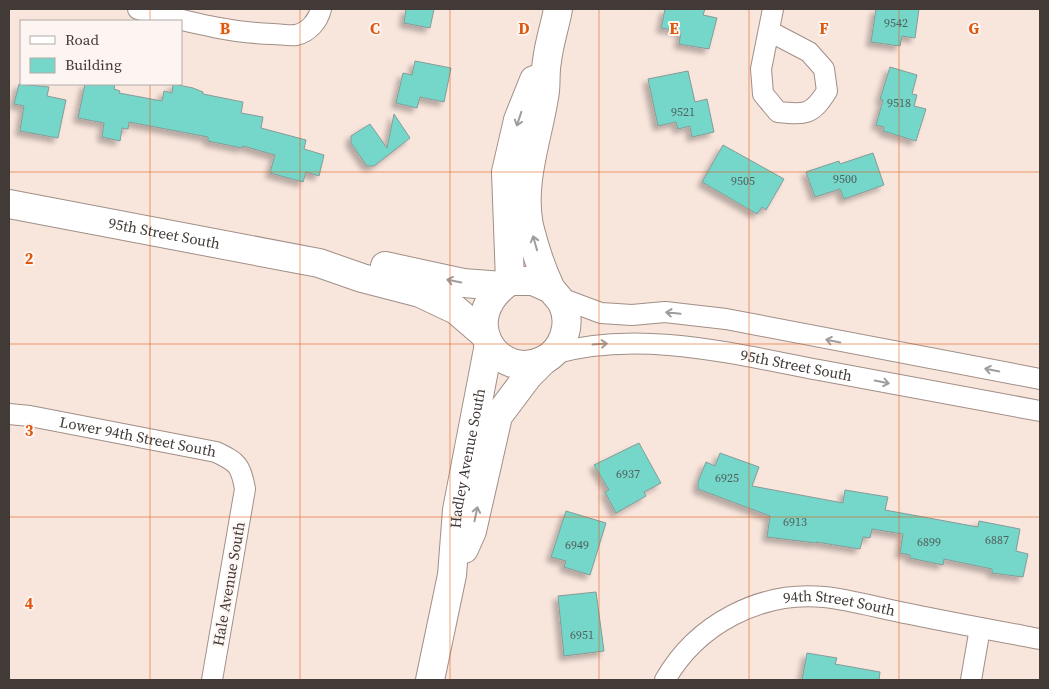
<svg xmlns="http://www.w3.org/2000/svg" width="1049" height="689" font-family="'Source Serif 4',serif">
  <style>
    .building { fill: #75d6ca; stroke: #869b97; filter: url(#shadow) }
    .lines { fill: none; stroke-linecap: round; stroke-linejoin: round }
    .street-casing { stroke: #a18f87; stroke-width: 22 }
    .secondary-casing { stroke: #a18f87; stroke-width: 30 }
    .street { stroke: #fff; stroke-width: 20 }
    .secondary { stroke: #fff; stroke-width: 28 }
    .oneway { stroke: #a09c9b }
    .grid { fill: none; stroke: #e0570e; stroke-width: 1; stroke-opacity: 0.55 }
    .labels { text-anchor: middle; stroke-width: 4; stroke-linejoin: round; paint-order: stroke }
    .number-label { font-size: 12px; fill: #4f615c }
    .street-label { font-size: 15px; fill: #423a37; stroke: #fdf5f1 }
    .grid-label { font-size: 16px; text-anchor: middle; font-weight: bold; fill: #e0570e; stroke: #fdf5f1; stroke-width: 4; stroke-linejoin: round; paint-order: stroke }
  </style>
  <defs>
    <filter id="shadow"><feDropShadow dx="-4.5" dy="4.5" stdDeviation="2.5" flood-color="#0004"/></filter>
  </defs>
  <rect width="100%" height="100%" fill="#f8e5dc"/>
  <g class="building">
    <polygon points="406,9 434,9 430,28 404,23"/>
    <polygon points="665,9 705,9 703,15 717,18 709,49 679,44 681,31 661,28"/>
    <polygon points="876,9 919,9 915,38 902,36 900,46 871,42"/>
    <polygon points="415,61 451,68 444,102 420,97 417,108 396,103 403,73 412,75"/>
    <polygon points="890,67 917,75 912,94 917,95 914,106 926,109 916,141 883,131 884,127 876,125 883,100 880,99"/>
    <polygon points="688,71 695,102 707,99 714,132 692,137 690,126 678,129 676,122 658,126 648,79"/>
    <polygon points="19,84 49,87 47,96 66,100 58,138 20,131 24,106 14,104"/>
    <polygon points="85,84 115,84 114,89 120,91 119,93 162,101 164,91 172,93 173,84 193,88 203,92 203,94 243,102 241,113 263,117 261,128 306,140 304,149 324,155 319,176 306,172 303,182 270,173 275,155 243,146 242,148 208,141 208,137 129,122 128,129 122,128 120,141 102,137 104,123 78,118"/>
    <polygon points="394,114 410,138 374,166 367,166 351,143 351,136 370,124 387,148"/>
    <polygon points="723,145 784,179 766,210 762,207 757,214 702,182"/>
    <polygon points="873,153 884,185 844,199 840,189 815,197 806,172 839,161 840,164"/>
    <polygon points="639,443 661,483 644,492 646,496 616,513 605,492 609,490 594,465"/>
    <polygon points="720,453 759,467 752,486 843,503 845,490 888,497 885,510 978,527 979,521 1020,529 1016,551 1028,554 1023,577 992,573 992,569 944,559 943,565 910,558 910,555 900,553 903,534 872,529 870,538 863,537 860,549 816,542 816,543 767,537 770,516 698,489 698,482 706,462 715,466"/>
    <polygon points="566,511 606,523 590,575 564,567 566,561 551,557"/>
    <polygon points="596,592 604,651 564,656 558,596"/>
    <polygon points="807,653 837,658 835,664 880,672 879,680 802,680"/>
  </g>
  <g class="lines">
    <g class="street-casing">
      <g id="street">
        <path d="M138,9C183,20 227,33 273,34C280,34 289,36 296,35C309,32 318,21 321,9"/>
        <path d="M769,31L809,52L824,69L827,91C812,115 806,115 778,112L763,94L761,69L773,9"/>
        <polyline points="558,297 601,313 632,315 665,312 726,319 1040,379"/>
        <path id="s1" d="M553,354C638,329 734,354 819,370C893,384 967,398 1040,411"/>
        <path id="s2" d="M9,414L30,416L216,452C237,462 241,465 245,489L212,680"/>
        <path id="s3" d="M665,680C697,624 760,591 824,597C853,600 882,609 910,614C953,623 997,631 1040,639"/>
        <polyline points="971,680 980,628"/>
      </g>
    </g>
    <g class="secondary-casing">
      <g id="secondary">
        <path id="s4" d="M9,204L319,263L362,278L420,293L456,310L485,335"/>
        <polyline points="385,266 463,283 503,286"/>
        <polyline points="510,281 506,172 518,120 534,80"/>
        <path d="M551,289L533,281H510C454,319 498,383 544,360C563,350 572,325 563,305C560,298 553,293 550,287C541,268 534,246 529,226C520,181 539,135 545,91C546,81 545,71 547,61C549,43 555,26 558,9"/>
        <polyline points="464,549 472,531 498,416 528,376 544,360"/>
        <path id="s5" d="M430,680L452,575L457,510L489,344"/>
      </g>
    </g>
    <use href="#street" class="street"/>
    <use href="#secondary" class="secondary"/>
  </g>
  <defs><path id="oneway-shaft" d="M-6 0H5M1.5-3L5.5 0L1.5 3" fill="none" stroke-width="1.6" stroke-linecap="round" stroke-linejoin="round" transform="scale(1.25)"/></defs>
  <g class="oneway">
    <use href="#oneway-shaft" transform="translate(519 119) rotate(108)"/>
    <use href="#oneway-shaft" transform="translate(535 243) rotate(-106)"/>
    <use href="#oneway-shaft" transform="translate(454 281) rotate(-168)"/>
    <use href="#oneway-shaft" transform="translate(673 313) rotate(-174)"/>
    <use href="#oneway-shaft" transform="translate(833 341) rotate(-169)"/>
    <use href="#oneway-shaft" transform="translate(600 344) rotate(-4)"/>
    <use href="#oneway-shaft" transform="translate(992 370) rotate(-169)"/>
    <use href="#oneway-shaft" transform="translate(882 382) rotate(11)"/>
    <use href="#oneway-shaft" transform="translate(476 514) rotate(-78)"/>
  </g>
  <path class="grid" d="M150,9V21M300,9V680M450,9V680M599,9V680M749,9V680M899,9V680M150,84V680M9,172H1040M9,344H1040M9,517H1040"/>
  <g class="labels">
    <g class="number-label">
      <text x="896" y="27">9542</text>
      <text x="899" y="107">9518</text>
      <text x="683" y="116">9521</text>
      <text x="845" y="183">9500</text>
      <text x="743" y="185">9505</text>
      <text x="628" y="478">6937</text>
      <text x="727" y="482">6925</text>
      <text x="795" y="526">6913</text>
      <text x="997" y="544">6887</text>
      <text x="929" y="546">6899</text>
      <text x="577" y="549">6949</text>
      <text x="582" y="639">6951</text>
    </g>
    <g class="street-label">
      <text dy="5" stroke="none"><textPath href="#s4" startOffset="158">95th Street South</textPath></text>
      <text dy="5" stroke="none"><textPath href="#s1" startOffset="246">95th Street South</textPath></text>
      <text dy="5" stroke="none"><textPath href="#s2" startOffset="131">Lower 94th Street South</textPath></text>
      <text dy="5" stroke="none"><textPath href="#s5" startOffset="225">Hadley Avenue South</textPath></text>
      <text transform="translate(229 584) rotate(-80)" y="5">Hale Avenue South</text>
      <text dy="5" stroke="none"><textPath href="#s3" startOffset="205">94th Street South</textPath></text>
    </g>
  </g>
  <g class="grid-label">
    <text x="225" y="34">B</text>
    <text x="375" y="34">C</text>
    <text x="524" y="34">D</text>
    <text x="674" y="34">E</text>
    <text x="824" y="34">F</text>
    <text x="974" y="34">G</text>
    <text x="29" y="264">2</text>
    <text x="29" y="436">3</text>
    <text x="29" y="609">4</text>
  </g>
  <rect width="1049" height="689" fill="none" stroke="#423a37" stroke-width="20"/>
  <rect x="20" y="20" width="162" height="65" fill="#fdf5f1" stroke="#b2aaa7"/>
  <rect x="30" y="36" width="25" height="8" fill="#ffffff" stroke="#b2aaa7"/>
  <text x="65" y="45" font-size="15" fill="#423a37">Road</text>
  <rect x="30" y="58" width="25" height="15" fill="#75d6ca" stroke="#b2aaa7"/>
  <text x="65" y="70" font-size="15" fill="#423a37">Building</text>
</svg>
